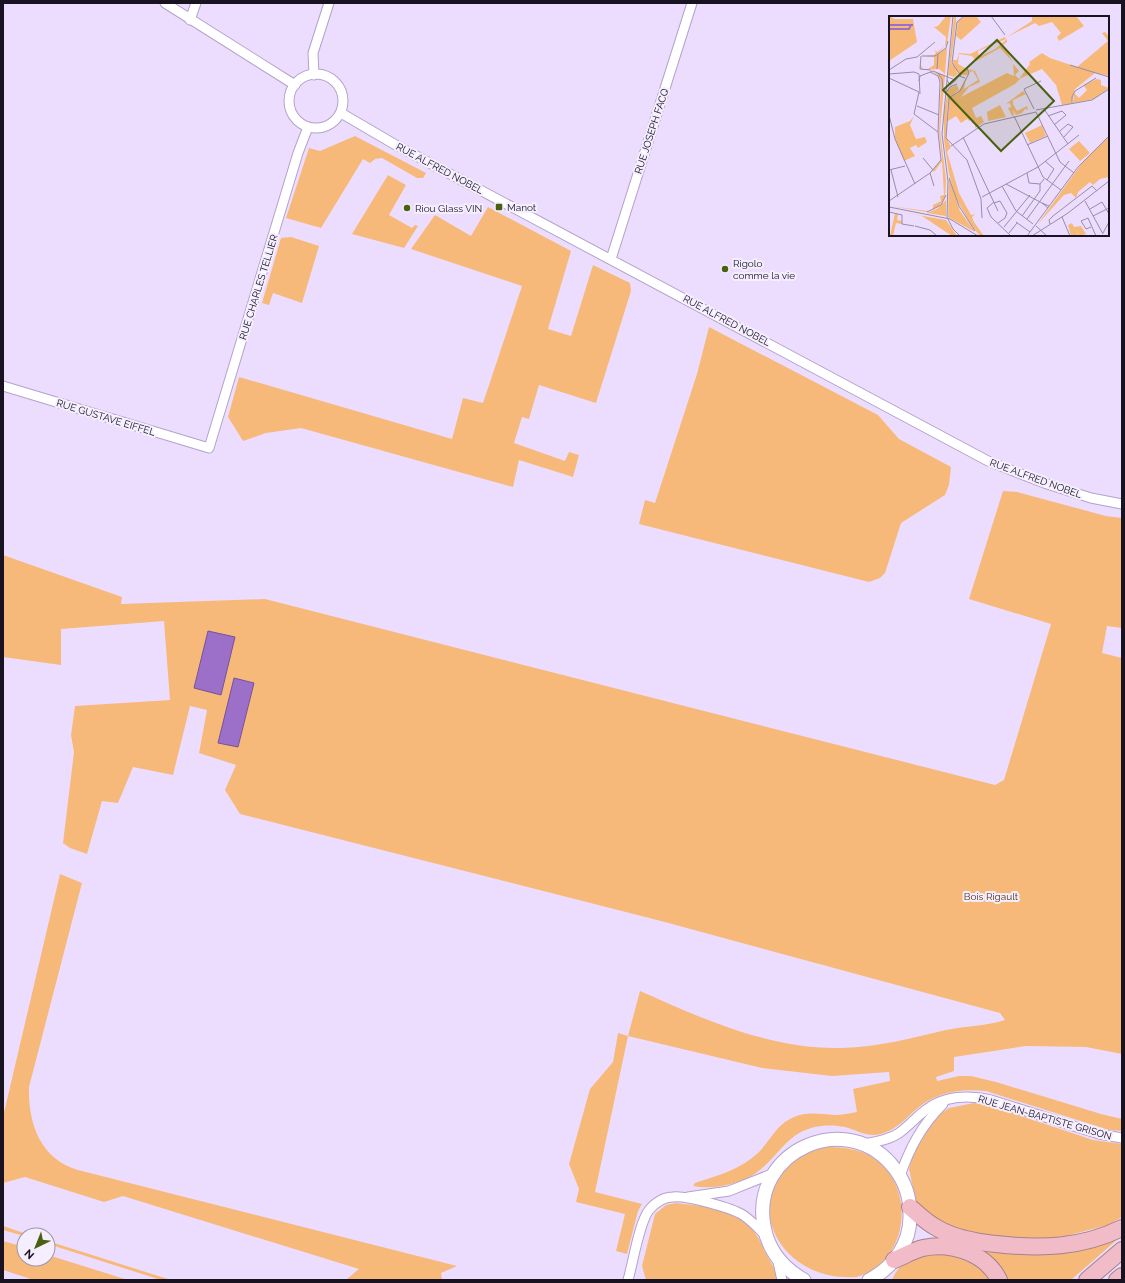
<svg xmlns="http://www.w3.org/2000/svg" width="1125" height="1283" font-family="Raleway,sans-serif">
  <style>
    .green { fill: #f7b97a }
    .water { fill: #9c6fc9; stroke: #755397 }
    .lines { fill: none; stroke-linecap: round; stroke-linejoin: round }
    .street-casing { stroke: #b4a2ca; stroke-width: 11 }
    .secondary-casing { stroke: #b4a2ca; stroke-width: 15 }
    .highway-casing { stroke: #a5818d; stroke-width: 18 }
    .street { stroke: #fff; stroke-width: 9 }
    .secondary { stroke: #fff; stroke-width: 13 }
    .highway { stroke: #f1bcc7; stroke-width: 16 }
    .poi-dot { fill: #49610f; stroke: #f5eeff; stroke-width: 1.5 }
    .labels { text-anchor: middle; stroke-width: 4; stroke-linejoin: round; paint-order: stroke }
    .street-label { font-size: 10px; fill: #191321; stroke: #f5eeff }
    .poi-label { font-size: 10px; fill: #191321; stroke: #f5eeff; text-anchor: start }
    .park-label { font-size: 10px; fill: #543411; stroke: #f5eeff }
    .inset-river { fill: none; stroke: #9c6fc9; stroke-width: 2 }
    .inset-road { fill: none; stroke: #988ca6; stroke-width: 1 }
    .view { fill: #49610f; fill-opacity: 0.15; stroke: #49610f; stroke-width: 2 }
    .inset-edge { fill: none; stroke: #191321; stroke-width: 2 }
  </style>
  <rect width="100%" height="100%" fill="#ecddff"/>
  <g class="green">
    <polygon points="355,136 426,173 423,178 417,178 382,158 375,159 370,163 363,159 321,228 286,218 309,148 320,151"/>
    <polygon points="388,175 406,185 389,215 412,228 415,225 418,226 404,248 352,234"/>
    <polygon points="488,207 571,251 548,329 571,336 593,265 630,283 631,291 596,403 539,385 529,419 522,417 514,443 565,461 569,452 579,455 573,477 519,460 513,487 301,428 266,433 243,441 228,417 239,377 452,439 463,398 483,403 522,286 411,249 435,215 471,236"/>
    <polygon points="291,237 319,246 302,303 273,293 269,305 262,303 281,238"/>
    <polygon points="709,327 878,415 899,439 951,467 949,485 945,495 901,523 885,573 880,578 869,582 639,524 645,500 655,503 697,374"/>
    <path d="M1003,491L1017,492L1106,516L1122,518V628L1107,626L1102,653L1122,658V1054L1086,1047L1026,1046L954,1057V1071L936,1077L937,1081L959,1076H971L996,1082L1101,1114L1122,1119V1131L1109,1130L986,1091C958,1088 933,1093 913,1112C904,1121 893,1131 881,1134C869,1138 856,1130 845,1127C831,1124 814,1125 801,1132C785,1140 775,1158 761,1169C744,1184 715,1190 693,1186L695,1183C717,1176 741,1169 758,1153C769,1142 776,1126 790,1119C805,1111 819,1114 835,1115C842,1115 850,1113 857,1112L853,1089L890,1081L889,1072L832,1076L762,1068L628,1036L595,1192L642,1204L638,1211L627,1254L616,1251L625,1214L576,1202L579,1189L569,1164L590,1089L613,1062L618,1033L628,1036L640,991C703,1019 771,1050 842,1048C878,1047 912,1038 946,1030C965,1026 987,1026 1005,1020L1000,1013L661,921L240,814L225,790L236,765L199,753L207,710L190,706L173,775L133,767L118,803L102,801L87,854L70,848L63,843L74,752L71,735L75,706L170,700L164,621L61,629V665L3,657V555L122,597L121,604L265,599L995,785L1004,780L1051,624L969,599Z"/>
    <path d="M60,874L82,883L29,1087C28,1123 40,1159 78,1170L457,1266L441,1273L442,1280H350L347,1279L359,1269L123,1196L104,1202L25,1177L3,1183V1117Z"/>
    <polygon points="974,1103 988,1105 1093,1140 1122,1144 1122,1217 1108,1225 1066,1236 1028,1240 983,1235 947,1228 920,1208 915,1197 909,1169 916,1144 939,1115 949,1108"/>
    <path d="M825,1147C842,1147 857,1148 872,1157C917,1185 910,1263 856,1277C763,1283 732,1168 825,1147Z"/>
    <path d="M676,1203C702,1206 739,1208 755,1233C759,1238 762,1246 765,1252C770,1261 776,1269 777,1280H646L642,1266L655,1214L666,1205Z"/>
    <polygon points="3,1226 30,1235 24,1235 24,1236 3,1230"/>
    <polygon points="1115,1236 1119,1238 1071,1280 1004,1280 964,1242"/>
    <polygon points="3,1241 24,1247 24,1259 48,1259 48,1255 128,1280 34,1280 3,1270"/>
    <polygon points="48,1241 171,1280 161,1280 48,1244"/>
    <path d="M943,1254C962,1259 978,1263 989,1280H892C901,1257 922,1256 943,1254Z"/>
  </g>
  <g class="water">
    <polygon points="208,631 235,637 221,695 194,688"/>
    <polygon points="234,678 254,683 238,747 218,743"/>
  </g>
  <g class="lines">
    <g class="street-casing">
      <g id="street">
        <polyline points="165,3 295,85"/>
        <polyline points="190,20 196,3"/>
        <circle cx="316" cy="101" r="27"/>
        <polyline points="314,75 313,53 329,3"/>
        <polyline points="341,113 394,144 988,461 1044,483 1091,498 1122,504"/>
        <polyline points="611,259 692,3"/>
        <polyline points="3,386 209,448 298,153 308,127"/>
        <path d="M864,1144C875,1142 889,1140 899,1133C909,1126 917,1116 927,1109C946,1095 969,1095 991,1100L1099,1134L1122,1138"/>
        <path d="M900,1176C910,1147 922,1125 943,1104"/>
        <polyline points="688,1197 729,1191 774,1173"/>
        <polyline points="777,1258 782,1280"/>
        <path d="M628,1280C633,1263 639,1223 649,1210C655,1203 664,1197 673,1197C686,1195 732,1208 743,1215C752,1221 759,1229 766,1236"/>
      </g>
    </g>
    <g class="secondary-casing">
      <path id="secondary" d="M804,1280C783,1268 768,1250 764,1226C750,1150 849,1107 895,1169C905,1182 910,1197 910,1214C911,1243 894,1267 869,1280"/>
    </g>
    <g class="highway-casing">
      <g id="highway">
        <path d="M910,1207C919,1215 927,1223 937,1228C954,1238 976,1242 996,1244C1041,1249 1081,1248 1122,1228"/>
        <path d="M894,1260C904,1256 914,1250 923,1248C951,1242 986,1253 999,1280"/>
        <polyline points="1087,1280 1122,1250"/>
        <polyline points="1117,1280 1122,1276"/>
      </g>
    </g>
    <use href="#street" class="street"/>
    <use href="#secondary" class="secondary"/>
    <use href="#highway" class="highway"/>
  </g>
  <g class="poi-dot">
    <rect x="495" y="203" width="8" height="8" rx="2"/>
    <circle cx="407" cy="208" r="4"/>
    <circle cx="725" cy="269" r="4"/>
  </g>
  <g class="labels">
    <g class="street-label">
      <text transform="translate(651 131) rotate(-72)" y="4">RUE JOSEPH FACQ</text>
      <text transform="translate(440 168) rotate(28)" y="4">RUE ALFRED NOBEL</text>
      <text transform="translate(258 287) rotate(-73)" y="4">RUE CHARLES TELLIER</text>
      <text transform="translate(727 320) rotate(28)" y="4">RUE ALFRED NOBEL</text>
      <text transform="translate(106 417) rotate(17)" y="4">RUE GUSTAVE EIFFEL</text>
      <text transform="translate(1036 478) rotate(20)" y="4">RUE ALFRED NOBEL</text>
      <text transform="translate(1045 1117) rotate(16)" y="4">RUE JEAN-BAPTISTE GRISON</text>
    </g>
    <g class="poi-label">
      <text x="507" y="211">Manot</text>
      <text x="415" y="212">Riou Glass VIN</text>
      <text x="733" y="267">Rigolo<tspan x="733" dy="12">comme la vie</tspan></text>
    </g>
    <g class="park-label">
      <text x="991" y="900">Bois Rigault</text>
    </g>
  </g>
  <g transform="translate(889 16)">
    <rect width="220" height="220" fill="#ecddff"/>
    <path d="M0,0L6,3H24L28,26L0,45ZM57,0H62L58,28L47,39L58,32L56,58L50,53L34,54L31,52V48L34,53H39L45,49V41L34,40L33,38L35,40L45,39L47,37L45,33L48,36L56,30L57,21L45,11L49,10ZM65,0H67V6L62,47L69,58L65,61L59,59ZM76,0H87L92,6L72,24L67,20L69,5ZM143,0H187L195,10L170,25L168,21L172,17L163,6L150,10L146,7L118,21L143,5ZM216,16L220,20V60L206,57L186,73L182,88L173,89L167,69L153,53L132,62L126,68L83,92L87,102L92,100L95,106L86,112V108L82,106L83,103L80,105L78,103L72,107L67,100L59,105L60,82L69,77L77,62L75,73L89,64L84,55L81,56L79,53L86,55L91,66L80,71L72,81L118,57L125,60L124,48L130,55L126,59L130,63L141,48L140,46L153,37L161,42L188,51L219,25L213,17ZM116,21L117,23L89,35V38L92,40L106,33L118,23V26L114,29L124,46L111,32L87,45L83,40L70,38L69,48L78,53L80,57L78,59H71L64,51V44H68L70,37L81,38ZM43,56L56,59L51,114L57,164L56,182L50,190L44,194L38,196L0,190L39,195L44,194V189L52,185L51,180L55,179L53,145L46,155L42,156L53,143L50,116L52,66L49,59ZM208,63L212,64V69L220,72L205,83L184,87L185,77L190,82L198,74L194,69ZM68,69L70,74L59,84L57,121L62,131L58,136L70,177L82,199L86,198L83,201L85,206L95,220H91L82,209L67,182L60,158L55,124V96L59,73ZM134,75L137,78L124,84V88L128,95L138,90L139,94L136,93L133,97L127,99L124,94L125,99L123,100L119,92L122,91L121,87L117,88ZM111,89L117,101L99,105L98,96ZM25,100L21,109L27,123L36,121L38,126L29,132L27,129L21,132L26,140L15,145L6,122V111L21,105ZM153,109L157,120L141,127L136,117ZM220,120V161L211,163L204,169L201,166L189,176L187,182L182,177L175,179L148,209L193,147ZM190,125L201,137L191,145L180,133ZM60,161L71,195L86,216L59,201ZM57,184V200L38,197L48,193ZM0,194L57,204L68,220H63L33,200ZM6,197L9,198L8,204L13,205V208L7,207L4,220H1ZM183,207L185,211L192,210L197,218L190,220L188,216L189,220H182L179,209Z" fill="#f7b97a"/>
    <path class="inset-river" d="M0,9H24M0,13H20L22,9"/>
    <path class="inset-road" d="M64,0L53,118L59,165L58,201L64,213L71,220M102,0L116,19M32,40L31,53L42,54M33,40H46L57,32L59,25M181,49L220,61M78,52L80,57L71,75L60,82L57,122L78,144L92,183L93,202M48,53L49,38M0,54L17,43L28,41L46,26M49,57L53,63L54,75M0,58L25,56L30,58M30,58L31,78M72,60L63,47L68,6L75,0M0,62L30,76L25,98L49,116M58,64L61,69L66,65M30,65L31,60L44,55L66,64M66,65L70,60L76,62M57,77L61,71L68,68M183,88V81L186,75L207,62M28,90L50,99M145,93L135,73L152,65M155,93L179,128M147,94L203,84L220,73M147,96L171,146L185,157M0,99L6,123L26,168M125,100L154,161L172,174M159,100L173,95L177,99L165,109M171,115L179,108L184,111L175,121M74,121L109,195M138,129L159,120M62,130L95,108L147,96M34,142L44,154M156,145L165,153L158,164M0,154L16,150M2,154L9,181M41,157L45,170M138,157L140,167L151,168M60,162L70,190L86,215M117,168L153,187M113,170L127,195L144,208M93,181L149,151L190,119M0,185L41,157L52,144L49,116L51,66L49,60L41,56M196,185L214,218M105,186L98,192L102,201L122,220M105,187L111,185L118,197L116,202L109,207M0,191L61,203L89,220M159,192L153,187L160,190M201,193L213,186L220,198M0,196L13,199V208L25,210M38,196L52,189L57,179M133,200L151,175V168L155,163M204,200L220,192M173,201L181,220M138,203L180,145M127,206L141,216M161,208L160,204L164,200L203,170L208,175M26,210L41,214L48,220M147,210L158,220M115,211L141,179M202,211L197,213L192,205L199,202L207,220M120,217L128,207M214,217L220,206M138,220L189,151L220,120M143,220L179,197L220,165"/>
    <path class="view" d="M108,24L165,85L112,135L54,74Z"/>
    <rect width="220" height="220" class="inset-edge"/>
  </g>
  <rect width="1125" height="1283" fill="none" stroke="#191321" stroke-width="8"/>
  <g transform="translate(36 1247) rotate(223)"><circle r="19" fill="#f5eeff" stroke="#9d96a6"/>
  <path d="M0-3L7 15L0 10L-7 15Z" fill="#49610f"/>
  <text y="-6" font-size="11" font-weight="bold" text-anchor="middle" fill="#191321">N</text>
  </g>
</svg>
